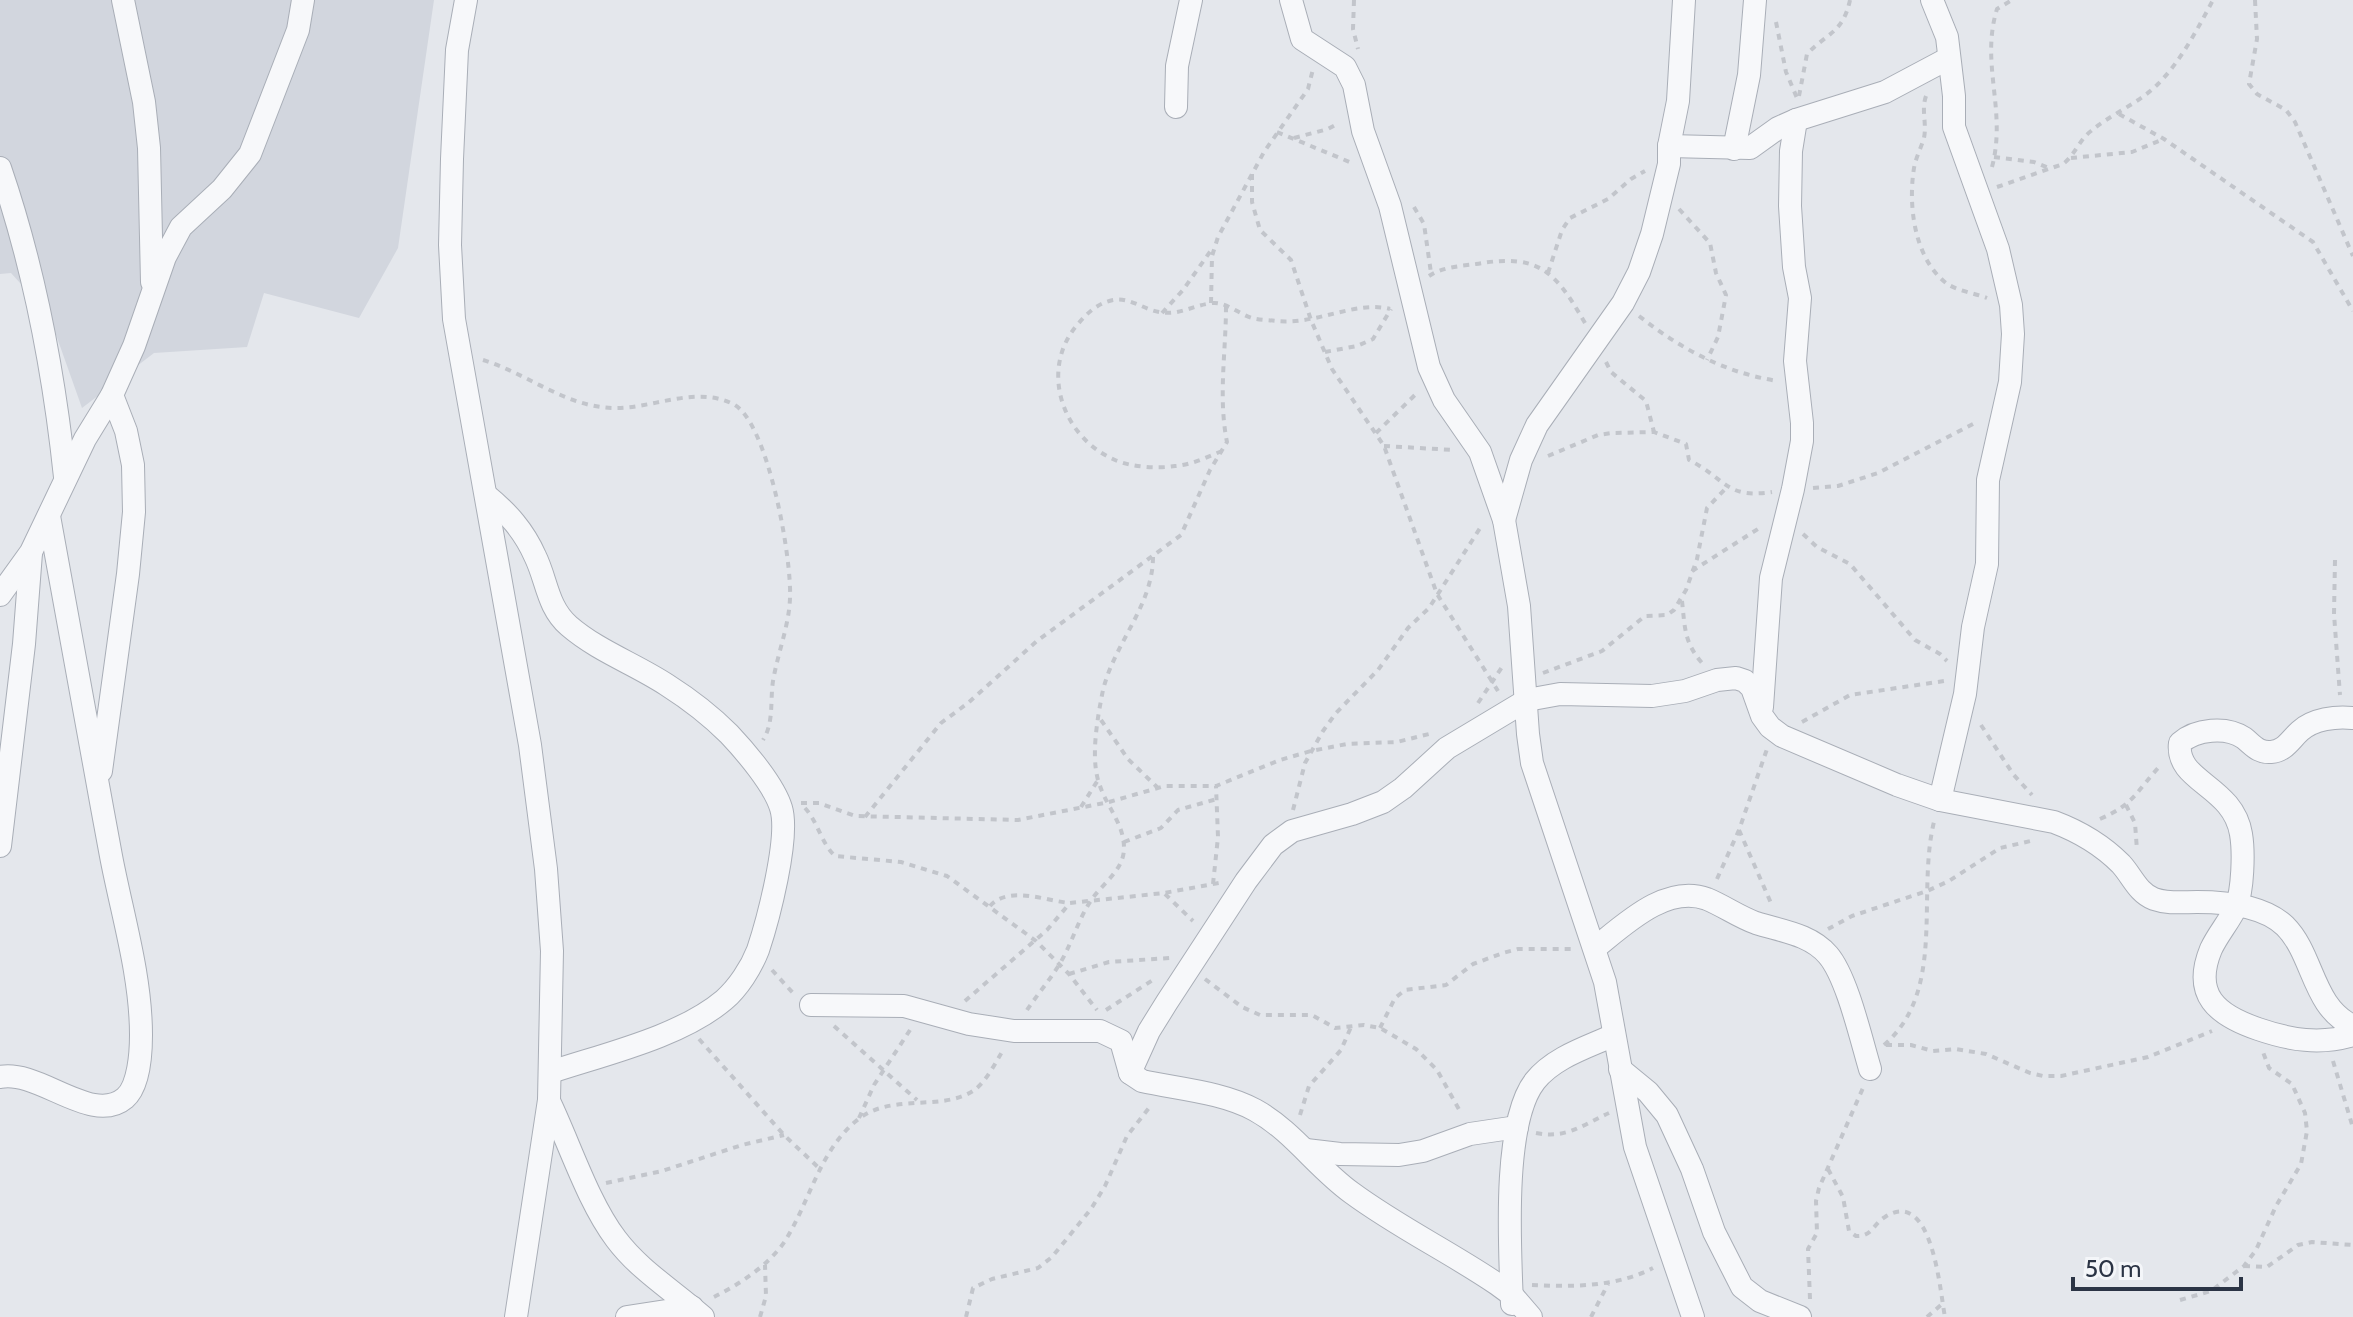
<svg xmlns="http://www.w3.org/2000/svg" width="2353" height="1317" font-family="Cabin,sans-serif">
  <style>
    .built { fill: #d2d6de }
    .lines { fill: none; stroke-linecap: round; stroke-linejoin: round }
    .minor-casing { stroke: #a9aeb7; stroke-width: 24 }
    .path { stroke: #c2c5cb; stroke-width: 4; stroke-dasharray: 6 6; stroke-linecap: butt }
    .minor { stroke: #f7f8fa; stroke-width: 22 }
  </style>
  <rect width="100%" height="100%" fill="#e4e7ec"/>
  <polygon class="built" points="0,0 434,0 398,248 359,318 264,293 247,347 154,353 82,408 49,315 11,273 0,274"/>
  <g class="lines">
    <g class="minor-casing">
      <g id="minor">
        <polyline points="123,0 144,102 149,148 152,282"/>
        <polyline points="466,0 457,50 452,159 450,245 454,319 530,745 546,869 552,951 549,1100 516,1317"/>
        <polyline points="1291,0 1302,39 1345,67 1354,85 1363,131 1390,206 1429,367 1444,400 1480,452 1504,520 1519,606 1528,734 1532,763 1605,982 1635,1147 1693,1317"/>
        <polyline points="1932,0 1947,37 1954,96 1954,127 1998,249 2011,305 2013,334 2010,382 1988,480 1987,564 1973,627 1965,694 1940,800"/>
        <polyline points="1176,107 1177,66 1191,0"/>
        <polyline points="1669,146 1750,148 1778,128 1796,120 1885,92 1949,58"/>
        <polyline points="1734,149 1749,75 1755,0"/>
        <path d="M0,168C34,267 54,373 65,477"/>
        <path d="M486,495C508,513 524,531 535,556C547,580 547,607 569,626C598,651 635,664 667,685C689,699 711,716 729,734C746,752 774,785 781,808C790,837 768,920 758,950C751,968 738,988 724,1000C680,1037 605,1054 551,1072"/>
        <polyline points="1504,520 1521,460 1537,425 1623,303 1639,272 1652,234 1669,164 1669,146 1678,101 1684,0"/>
        <polyline points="0,595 31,552 85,439 112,395 134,346 165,257 181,227 222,189 250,154 298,30 303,0"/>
        <polyline points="1762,707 1771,578 1793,489 1802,441 1802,423 1795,361 1800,298 1794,267 1790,206 1791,151 1796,120"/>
        <path d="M2353,718C2336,716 2313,719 2300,731C2290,740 2285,751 2271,752C2258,753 2253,745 2244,738C2226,726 2196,729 2180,743C2175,782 2233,785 2241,834C2244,852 2243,890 2236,907C2229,922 2218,934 2211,949C2192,995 2217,1015 2258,1029C2290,1040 2320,1045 2353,1035"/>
        <polyline points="101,771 128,574 134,512 133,465 126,431 112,395"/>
        <polyline points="0,846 24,644 31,553"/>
        <path d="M1595,948C1625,924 1666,884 1707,899C1724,906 1739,917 1756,923C1781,931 1810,934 1828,955C1847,977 1861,1039 1870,1069"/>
        <path d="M811,1005L904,1006L969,1024L1014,1031H1100L1121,1041L1130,1073L1142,1081C1178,1089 1222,1092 1255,1110C1293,1131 1317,1168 1352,1193C1398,1227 1450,1252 1497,1284L1512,1295L1531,1317"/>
        <polyline points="1620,1069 1648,1092 1667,1115 1692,1169 1714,1232 1742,1287 1760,1301 1800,1317"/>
        <path d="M1130,1073L1149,1031L1167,1002L1246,881L1273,845L1292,831L1352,814L1383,802L1403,788L1447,748L1527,700L1560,694L1652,696L1685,691L1717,680L1736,678L1745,681L1752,688L1762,716L1770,727L1782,736L1897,785L1940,800L2054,822C2078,831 2102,845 2121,864C2132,876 2138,893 2154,899C2168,904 2183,902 2197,902C2225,902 2264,906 2285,926C2314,955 2312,1007 2353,1026"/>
        <path d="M0,1077C39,1069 92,1126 125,1098C139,1086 141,1052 141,1035C141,975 122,914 111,856C90,743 70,630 49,516"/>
        <path d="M549,1101C570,1145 588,1202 616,1239C640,1271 674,1291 703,1317"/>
        <polyline points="1306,1150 1340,1154 1399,1155 1423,1151 1470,1134 1517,1127"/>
        <path d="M1512,1304C1510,1250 1502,1123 1535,1081C1554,1057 1588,1047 1614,1035"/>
        <polyline points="627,1317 692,1307"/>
      </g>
    </g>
    <g class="path">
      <polyline points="1354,0 1353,29 1358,49"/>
      <polyline points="2255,0 2257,39 2249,84 2257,94 2286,110 2295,122 2353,256"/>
      <polyline points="1776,22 1786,72 1797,98"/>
      <path d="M1799,96L1807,54C1827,33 1843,33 1850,0"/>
      <path d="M1926,96C1921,110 1927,123 1924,138C1921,148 1916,157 1914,168C1908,205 1914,258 1946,283C1957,291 1974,293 1987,298"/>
      <polyline points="2119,114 2164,139 2313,242 2353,311"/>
      <polyline points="1277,132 1352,163"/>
      <polyline points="1294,138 1328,129 1339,123"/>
      <polyline points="1994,157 2034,162 2051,169"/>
      <polyline points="2071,158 2132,152 2164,139"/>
      <path d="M1992,167C2007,110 1980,64 1997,9L2012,0"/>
      <polyline points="1252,174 1252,202 1260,230 1291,260 1311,320 1332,369 1384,446 1437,594 1498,691"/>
      <path d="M1997,187L2063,164C2075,155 2079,140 2091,131C2111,114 2138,104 2158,84C2181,61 2198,28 2213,0"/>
      <polyline points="1414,207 1424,224 1431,273"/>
      <polyline points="1679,209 1710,243 1716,273 1726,295 1718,337 1707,360"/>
      <polyline points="1548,273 1562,230 1570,218 1608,199 1631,179 1645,171"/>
      <path d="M1429,276C1442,267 1461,266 1476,264C1539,253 1555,271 1585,323"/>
      <polyline points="1211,303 1212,256 1218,237 1264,152 1308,89 1313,69"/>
      <polyline points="1162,313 1183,290 1212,249"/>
      <path d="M1639,316C1681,349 1725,373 1778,381"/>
      <polyline points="1325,352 1357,346 1373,339 1391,309"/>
      <path d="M483,360C526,373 566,407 613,408C653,409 695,385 733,404C768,421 792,559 790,598C789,626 778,652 773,681C770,701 774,723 763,740"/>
      <polyline points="1606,362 1611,372 1646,401 1654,432"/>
      <polyline points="1376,433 1418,392"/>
      <polyline points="1384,446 1454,450"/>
      <path d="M1222,451C1207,457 1191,465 1175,466C1157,469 1131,467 1115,460C1061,437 1039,368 1078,324C1087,313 1098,303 1113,300C1129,297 1143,309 1159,312C1179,316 1193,305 1213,303C1226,302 1239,314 1252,318C1260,320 1269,320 1277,321C1317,325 1356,300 1390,309"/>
      <path d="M1548,456L1598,435L1612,433L1654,432L1686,444L1689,460C1727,479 1725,499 1772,492"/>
      <polyline points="1813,488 1838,486 1878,473 1977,422"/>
      <polyline points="1803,534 1817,547 1850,564 1915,640 1940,654 1947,661"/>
      <polyline points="2335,560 2334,614 2340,695"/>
      <polyline points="1692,571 1761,527"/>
      <path d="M1682,601C1685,628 1684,642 1702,663"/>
      <polyline points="1543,673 1602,651 1645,616 1667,615 1674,610 1686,590 1697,559 1707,508 1727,487"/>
      <polyline points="1478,703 1502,667"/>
      <polyline points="1101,720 1128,759 1158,788"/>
      <polyline points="1802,722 1850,695 1944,681"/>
      <polyline points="1981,725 2013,774 2032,795"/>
      <polyline points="801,803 819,803 855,816 1018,820 1109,802 1165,786 1216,786 1280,760 1311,751 1347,744 1397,742 1429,734"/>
      <polyline points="2126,805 2135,823 2137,850"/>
      <polyline points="1081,807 1098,780"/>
      <path d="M805,808C818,822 821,843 835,856L901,862L947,876L1036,941L1069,974L1097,1010"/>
      <polyline points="1293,810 1305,763 1323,731 1336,713 1378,670 1408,628 1429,608 1482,525"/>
      <path d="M865,817L941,723L968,703L1037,641L1181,535L1210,470L1227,442C1218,397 1226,352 1226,306"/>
      <path d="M2100,819C2135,804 2137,790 2161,765"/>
      <polyline points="1739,830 1771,903"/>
      <polyline points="1124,842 1161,828 1178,810 1217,799"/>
      <polyline points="1717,879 1739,830 1767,749"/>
      <polyline points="1213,884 1218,837 1216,786"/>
      <polyline points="1165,894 1193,921"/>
      <path d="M990,906C1009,885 1046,901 1070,903"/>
      <polyline points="1828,929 1852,916 1927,891 1949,881 2000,848 2035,840"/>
      <polyline points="772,970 793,993"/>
      <polyline points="1069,974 1109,962 1170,958"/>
      <polyline points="1205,979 1242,1007 1260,1015 1312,1015 1335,1028 1364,1025 1380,1028 1416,1049 1437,1070 1461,1113"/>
      <polyline points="965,1001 1047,930 1070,903 1164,893 1219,883"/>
      <path d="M1027,1010C1037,995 1049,981 1059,965C1072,944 1078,919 1092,899C1103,883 1124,870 1124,848C1124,824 1107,807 1100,786C1090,761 1097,721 1102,695C1111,647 1153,607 1153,557"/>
      <polyline points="1106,1010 1156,978"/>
      <polyline points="834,1026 917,1100"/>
      <polyline points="1380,1028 1395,998 1405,990 1446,985 1473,964 1503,953 1518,949 1573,949"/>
      <polyline points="699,1039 784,1135 820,1169"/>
      <path d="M1884,1045C1948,990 1915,891 1935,818"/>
      <polyline points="1886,1045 1911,1045 1933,1051 1956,1049 1986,1054 2030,1073 2043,1076 2061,1076 2148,1057 2212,1031"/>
      <polyline points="2333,1061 2353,1128"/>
      <polyline points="1300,1115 1309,1086 1341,1050 1351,1027"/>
      <polyline points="859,1118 874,1085 910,1030"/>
      <path d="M1536,1133C1567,1139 1582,1125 1609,1113"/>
      <path d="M1828,1169L1843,1197L1849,1231L1856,1236C1872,1237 1873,1224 1885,1217C1933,1186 1940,1293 1945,1317"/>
      <polyline points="606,1183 662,1171 742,1145 784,1135"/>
      <polyline points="2244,1266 2267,1267 2298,1245 2312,1242 2353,1245"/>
      <path d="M1532,1285C1573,1287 1616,1287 1653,1268"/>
      <path d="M714,1297C740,1284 769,1265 785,1241C810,1201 819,1152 856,1121C890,1092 940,1112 973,1091C986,1082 994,1065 1002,1052"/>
      <polyline points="1810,1299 1808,1249 1817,1233 1816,1201 1819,1188 1863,1088"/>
      <polyline points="2180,1300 2211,1291 2244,1266 2256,1250 2276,1206 2301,1164 2307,1131 2305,1113 2292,1084 2269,1068 2263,1052"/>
      <polyline points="760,1317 766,1296 765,1265"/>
      <polyline points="966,1317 973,1288 992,1279 1038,1268 1052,1257 1091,1209 1105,1186 1127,1136 1152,1104"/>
      <polyline points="1591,1317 1608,1284"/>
      <polyline points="1927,1317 1942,1304"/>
    </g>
    <use href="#minor" class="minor"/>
  </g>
  <path d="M2073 1277v12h168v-12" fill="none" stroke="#2b3445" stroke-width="4"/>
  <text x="2085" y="1277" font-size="24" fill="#2b3445" stroke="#f4f6f9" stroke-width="6" paint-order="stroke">50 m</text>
</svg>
